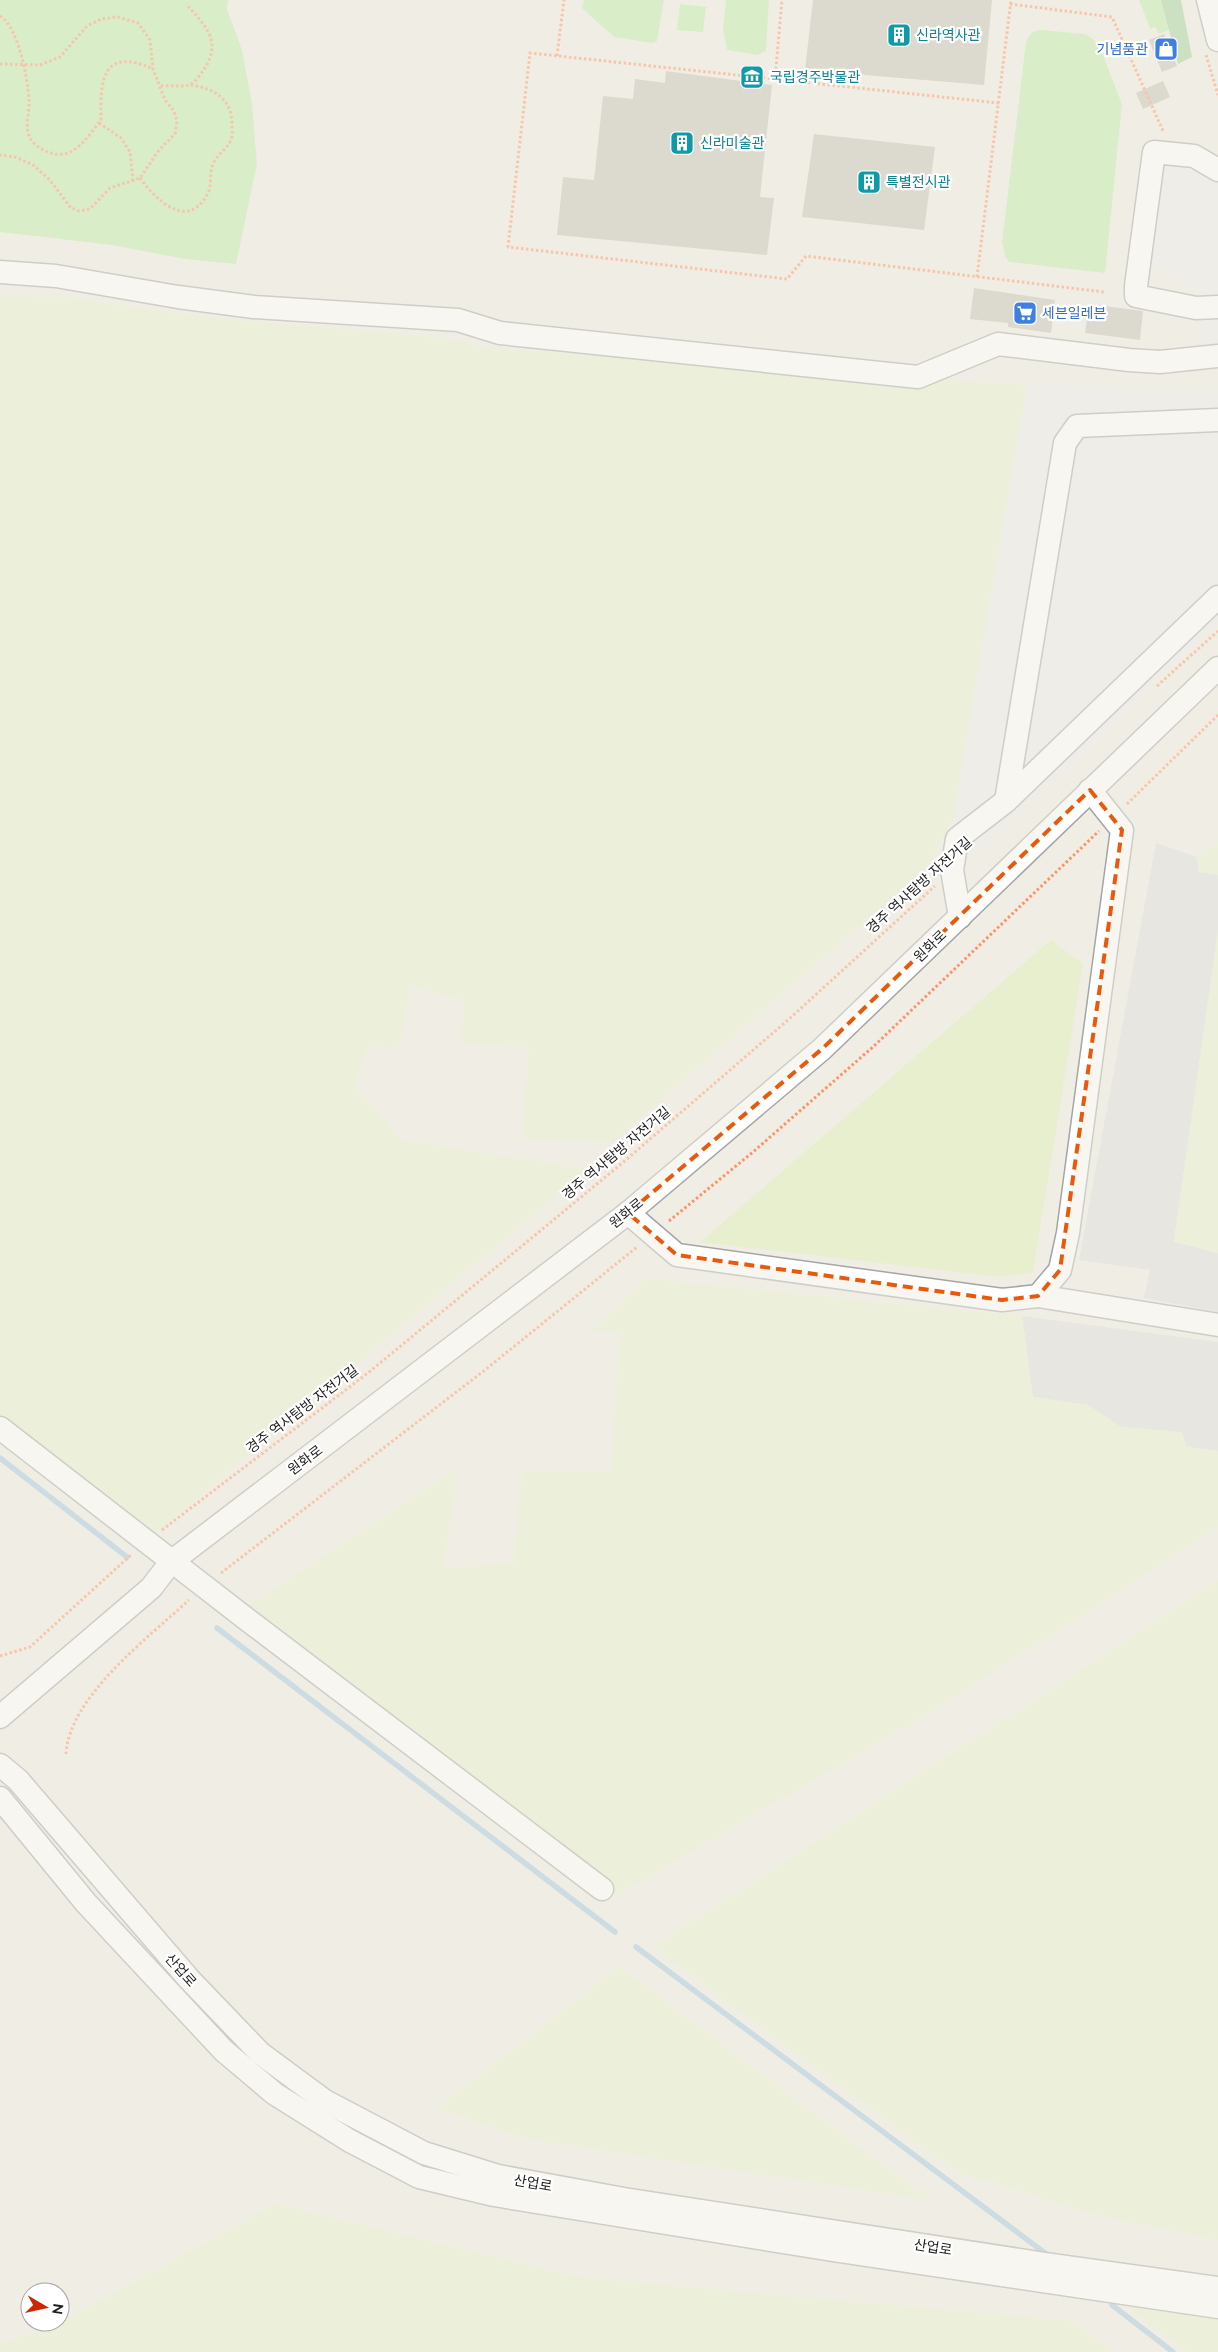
<svg xmlns="http://www.w3.org/2000/svg" width="1218" height="2352" font-family="Raleway,'Noto Sans KR',sans-serif">
  <style>
    .residential { fill: #dcdbdb }
    .farmland { fill: #e7efce }
    .grass { fill: #bceca7 }
    .forest { fill: #9dd197 }
    .parking { fill: #eaeaea }
    .lines { fill: none; stroke-linecap: round; stroke-linejoin: round }
    .stream { stroke: #a2c6df; stroke-width: 5.5 }
    .building { fill: #c4beb3 }
    .minor-casing { stroke: #a5a5a5; stroke-width: 25 }
    .path { stroke: #ff9266; stroke-width: 3; stroke-dasharray: 2.5 2.5; stroke-linecap: butt }
    .minor { stroke: #fff; stroke-width: 22 }
    .marked { fill: none; stroke: #e8590c; stroke-width: 4; stroke-dasharray: 10 6; stroke-linejoin: round }
    .labels { text-anchor: middle; stroke-width: 4.5; stroke-linejoin: round; paint-order: stroke }
    .culture-label { font-size: 14px; fill: #0d838f; stroke: #fff; text-anchor: start }
    .shop-label { font-size: 14px; fill: #366cbe; stroke: #fff; text-anchor: end }
    .street-label { font-size: 14px; fill: #1e1e1e; stroke: #fff }
  </style>
  <rect width="100%" height="100%" fill="#f0eee4"/>
  <g class="residential">
    <polygon points="1156,843 1197,857 1199,872 1218,875 1218,931 1174,1241 1218,1253 1218,1312 1144,1298 1150,1270 1079,1260"/>
    <polygon points="1022,1316 1218,1342 1218,1451 1187,1447 1181,1432 1121,1427 1088,1405 1033,1397"/>
  </g>
  <g class="farmland">
    <polygon points="0,296 65,297 190,316 457,339 487,348 1027,385 953,818 930,864 614,1141 522,1139 529,1047 461,1043 464,1001 411,985 398,1049 367,1046 354,1086 402,1140 587,1169 146,1542 0,1426"/>
    <polygon points="1218,841 1218,875 1199,872 1197,857"/>
    <polygon points="1218,931 1218,1253 1174,1242"/>
    <polygon points="1051,940 1083,964 1033,1272 1000,1277 700,1242"/>
    <polygon points="646,1279 1022,1316 1033,1397 1088,1405 1121,1427 1182,1432 1187,1447 1218,1451 1218,1527 949,1701 617,1895 244,1609 458,1468 443,1568 513,1563 522,1472 611,1472 620,1333 592,1331"/>
    <polygon points="1218,1581 1218,2240 1104,2217 955,2171 653,1947"/>
    <polygon points="620,1967 930,2200 523,2138 437,2108"/>
    <polygon points="275,2204 578,2277 1072,2321 1112,2352 0,2352 0,2343 49,2329"/>
    <polygon points="1120,2301 1218,2316 1218,2352 1188,2352"/>
  </g>
  <g class="grass">
    <polygon points="0,0 228,0 227,9 242,50 252,103 257,164 236,264 184,259 112,245 0,232"/>
    <polygon points="584,0 664,0 657,41 652,43 614,37 585,11 582,8"/>
    <polygon points="726,0 769,0 766,51 758,55 727,50 723,29"/>
    <polygon points="1139,0 1161,0 1169,30 1159,34 1155,27 1150,29"/>
    <polygon points="680,4 706,7 703,32 677,30"/>
    <path d="M1041,30L1085,34L1093,39L1103,55L1122,104L1105,273L1009,262L1005,256L1002,242L1026,42C1029,34 1032,31 1041,30Z"/>
  </g>
  <polygon class="forest" points="1161,0 1181,0 1192,57 1178,64"/>
  <g class="parking">
    <polygon points="1160,159 1218,166 1218,345 1200,348 1207,294 1145,260"/>
    <polygon points="1027,385 1218,389 1218,621 974,860 953,818"/>
  </g>
  <g class="lines">
    <g class="stream">
      <polyline points="0,1458 127,1557"/>
      <polyline points="217,1628 615,1932"/>
      <polyline points="636,1947 1049,2256"/>
      <polyline points="1112,2305 1173,2352"/>
    </g>
  </g>
  <g class="building">
    <polygon points="813,0 992,0 984,85 805,70"/>
    <polygon points="1164,34 1177,66 1162,72 1149,40"/>
    <polygon points="666,71 772,85 760,197 774,198 767,255 557,235 563,177 594,180 603,96 633,99 635,79 665,83"/>
    <polygon points="1163,81 1170,97 1143,109 1136,93"/>
    <polygon points="814,134 935,147 924,230 802,217"/>
    <polygon points="974,288 1055,300 1051,333 1008,327 1008,323 970,319"/>
    <polygon points="1089,304 1143,311 1140,340 1085,333"/>
  </g>
  <g class="lines">
    <g class="minor-casing">
      <g id="minor">
        <polyline points="1208,0 1218,40"/>
        <polyline points="1218,170 1194,156 1154,152 1136,286 1136,296 1196,308 1218,307"/>
        <polyline points="0,272 56,276 178,297 254,307 458,320 500,333 918,377 998,344 1129,360 1160,362 1218,356"/>
        <polyline points="1006,801 1218,597"/>
        <polyline points="960,917 952,870 957,839 1006,801 1065,443 1077,426 1218,420"/>
        <polyline points="628,1213 677,1255 1002,1300 1038,1296 1060,1270 1068,1233 1122,830 1090,790"/>
        <polyline points="1038,1296 1218,1325"/>
        <polyline points="0,1428 249,1621 602,1889"/>
        <polyline points="0,1717 151,1588 171,1562 628,1213 822,1049 1218,668"/>
        <polyline points="0,1765 18,1780 189,1979 260,2053 325,2101 424,2153 498,2176 624,2199 1039,2263 1218,2288"/>
        <polyline points="0,1798 86,1903 224,2051 275,2094 350,2141 419,2177 494,2195 839,2251 1218,2307"/>
      </g>
    </g>
    <g class="path">
      <polyline points="1010,4 1112,17 1164,133"/>
      <path d="M0,16C18,26 28,79 29,100C30,112 24,126 30,138C33,144 42,150 48,152C74,162 87,137 101,120C100,81 102,46 153,69"/>
      <polyline points="1206,55 1218,95"/>
      <polyline points="557,56 564,0"/>
      <polyline points="0,64 40,65 60,57 87,26 101,19 118,17 138,23 150,40 153,69 165,100 174,111 177,122 175,134 159,150 140,178 110,188 90,209 79,211 71,208 50,180 33,165 15,157 0,155"/>
      <polyline points="775,79 782,0"/>
      <path d="M161,86C169,85 181,87 189,85C195,83 199,76 203,71C223,42 206,26 186,4"/>
      <polyline points="999,103 530,53 508,247 787,279 806,256 1104,292"/>
      <polyline points="99,123 121,138 130,152 133,181"/>
      <path d="M140,178C156,200 188,232 208,193C212,185 209,173 213,164C217,154 228,149 231,139C233,135 232,129 232,124C232,98 213,88 190,85"/>
      <polyline points="977,277 1011,0"/>
      <polyline points="1157,686 1218,631"/>
      <polyline points="1127,804 1218,715"/>
      <polyline points="669,1221 753,1152 874,1046 1099,831"/>
      <polyline points="162,1530 368,1373 620,1165 788,1020 935,886"/>
      <polyline points="221,1573 485,1370 637,1247"/>
      <polyline points="0,1656 30,1647 132,1554"/>
      <path d="M66,1754C69,1697 149,1637 189,1600"/>
    </g>
    <use href="#minor" class="minor"/>
  </g>
  <path d="M0 0H1218V2352H0ZM1090,790L1122,830L1060,1270L1038,1296L1002,1300L677,1255L628,1213L822,1049Z" fill="#f0eee4" fill-opacity=".55" fill-rule="evenodd"/>
  <path class="marked" d="M1090,790L1122,830L1060,1270L1038,1296L1002,1300L677,1255L628,1213L822,1049Z"/>
  <defs>
    <g id="building-square" transform="scale(1.25)"><rect x="-9" y="-9" width="18" height="18" rx="4" fill="#0f9aa8" stroke="#fff"/><path d="M-4-6H4V6H1V3H-1V6H-4ZM-2.5-4.3h1.7v1.8h-1.7ZM.8-4.3h1.7v1.8H.8ZM-2.5-1h1.7V.8h-1.7ZM.8-1h1.7V.8H.8Z" fill="#fff"/></g>
    <g id="shop-square" transform="scale(1.25)"><rect x="-9" y="-9" width="18" height="18" rx="4" fill="#3f7fe0" stroke="#fff"/><path d="M-5-2.5h2.3a2.7 3.5 0 0 1 5.4 0H5L5.5 6h-11ZM-1.5-2.5h3a1.5 2.3 0 0 0-3 0Z" fill="#fff"/></g>
    <g id="museum-square" transform="scale(1.25)"><rect x="-9" y="-9" width="18" height="18" rx="4" fill="#0f9aa8" stroke="#fff"/><path d="M0-6L6-3V-2H-6V-3ZM-5-1h2V3h-2ZM-1-1h2V3h-2ZM3-1h2V3H3ZM-6 4H6V6H-6Z" fill="#fff"/></g>
    <g id="supermarket-square" transform="scale(1.25)"><rect x="-9" y="-9" width="18" height="18" rx="4" fill="#3f7fe0" stroke="#fff"/><path d="M-6-5.5h2.5l.6 2H6L4.5 2H-2.5L-4.4-4H-6ZM-1.5 3.2a1.3 1.3 0 1 0 .1 0ZM3 3.2a1.3 1.3 0 1 0 .1 0Z" fill="#fff"/></g>
  </defs>
  <g fill-rule="evenodd">
    <use href="#building-square" x="899" y="35"/>
    <use href="#shop-square" x="1166" y="49"/>
    <use href="#museum-square" x="752" y="77"/>
    <use href="#building-square" x="682" y="143"/>
    <use href="#building-square" x="869" y="182"/>
    <use href="#supermarket-square" x="1025" y="313"/>
  </g>
  <g class="labels">
    <g class="culture-label">
      <text x="916" y="40">신라역사관</text>
      <text x="770" y="82">국립경주박물관</text>
      <text x="700" y="148">신라미술관</text>
      <text x="886" y="187">특별전시관</text>
    </g>
    <g class="shop-label">
      <text x="1148" y="54">기념품관</text>
      <text x="1042" y="318" text-anchor="start">세븐일레븐</text>
    </g>
    <g class="street-label">
      <text transform="translate(919 885) rotate(-42)" y="5">경주 역사탐방 자전거길</text>
      <text transform="translate(930 946) rotate(-44)" y="5">원화로</text>
      <text transform="translate(616 1153) rotate(-40)" y="5">경주 역사탐방 자전거길</text>
      <text transform="translate(626 1213) rotate(-39)" y="5">원화로</text>
      <text transform="translate(302 1409) rotate(-37)" y="5">경주 역사탐방 자전거길</text>
      <text transform="translate(305 1460) rotate(-37)" y="5">원화로</text>
      <text transform="translate(181 1970) rotate(48)" y="5">산업로</text>
      <text transform="translate(533 2183) rotate(10)" y="5">산업로</text>
      <text transform="translate(933 2247) rotate(9)" y="5">산업로</text>
    </g>
  </g>
  <g transform="translate(45 2307) rotate(99)"><circle r="24" fill="#ffffff" stroke="#a5a5a5"/>
  <path d="M0-4L9 19L0 12L-9 19Z" fill="#cd2600"/>
  <text y="-8" font-size="14" font-weight="bold" text-anchor="middle" fill="#1e1e1e">N</text>
  </g>
</svg>
